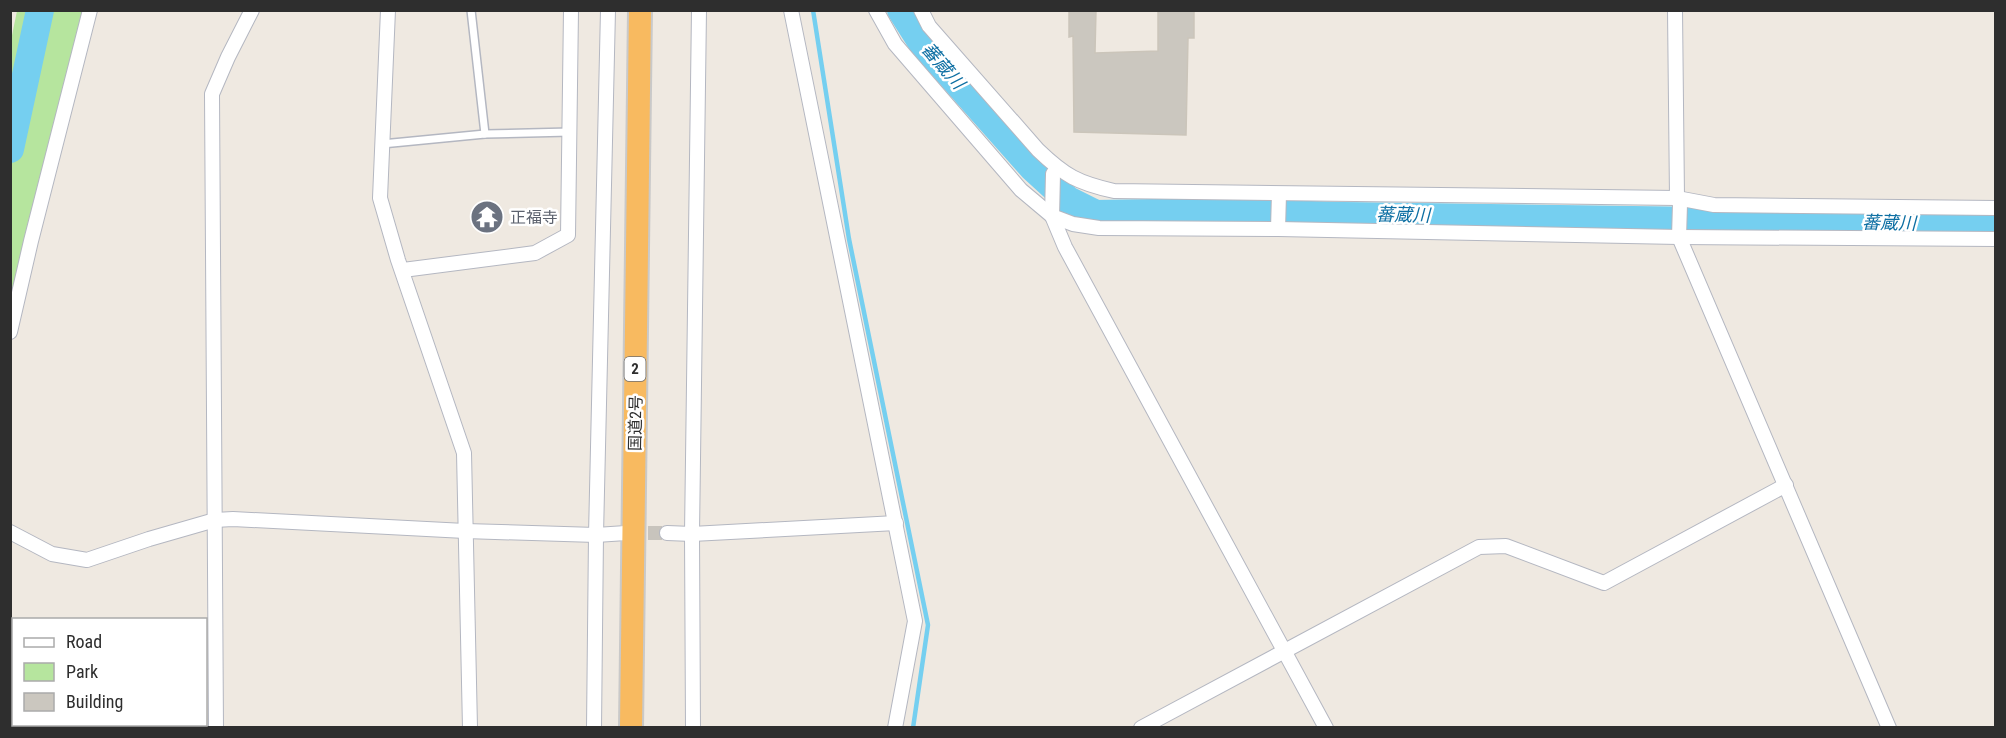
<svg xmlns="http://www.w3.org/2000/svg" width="2006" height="738" font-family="'Roboto Condensed','Noto Sans JP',sans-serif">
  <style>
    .green { fill: #b6e59e }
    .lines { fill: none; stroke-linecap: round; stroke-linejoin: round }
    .stream { stroke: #75cff0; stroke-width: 4.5 }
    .river { stroke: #75cff0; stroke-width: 28 }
    .building { fill: #cbc7bf; stroke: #cbc5ba; stroke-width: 1.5 }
    .minor-tunnel { stroke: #c8c4bd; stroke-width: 14; stroke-dasharray: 14 7; stroke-linecap: butt }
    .service-casing { stroke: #b4b7c1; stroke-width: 10 }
    .minor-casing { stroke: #b4b7c1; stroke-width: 16 }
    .trunk-casing { stroke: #c9c9c9; stroke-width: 26 }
    .service { stroke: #fff; stroke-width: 7 }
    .minor { stroke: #fff; stroke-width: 14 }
    .trunk { stroke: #f8ba60; stroke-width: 22 }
    .labels { text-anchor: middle; stroke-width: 5; stroke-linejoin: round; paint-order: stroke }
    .shield { fill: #fff; stroke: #6d6d6d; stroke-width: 1.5 }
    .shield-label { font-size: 15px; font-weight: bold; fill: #2e2e2e }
    .worship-label { font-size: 16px; fill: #5b616d; stroke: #fff; text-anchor: start }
    .street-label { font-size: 16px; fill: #2e2e2e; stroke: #fff }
    .water-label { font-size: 18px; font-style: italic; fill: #0d6fa3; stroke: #fff }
  </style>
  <rect width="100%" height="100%" fill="#efe9e1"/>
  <polygon class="green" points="17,11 83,11 11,296 10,45"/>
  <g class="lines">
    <polyline class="stream" points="813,10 849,239 928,625 913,728"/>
    <g class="river">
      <polyline points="901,10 922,43 1033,168 1068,200 1096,214 1208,212 1344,216 1996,225"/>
      <polyline points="10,149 40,10"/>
    </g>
  </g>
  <polygon class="building" points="1069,10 1096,10 1095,53 1158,51 1158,10 1194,10 1194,38 1188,38 1186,135 1074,132 1073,36 1069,37"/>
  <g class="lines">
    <polyline class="minor-tunnel" points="627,533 667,533"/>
    <g class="service-casing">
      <g id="service">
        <polyline points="471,10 485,134"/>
        <polyline points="382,144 485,134 570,132"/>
      </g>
    </g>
    <g class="minor-casing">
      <g id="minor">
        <polyline points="388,10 380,198 398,260 464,453 470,728"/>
        <polyline points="791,10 915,621 895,728"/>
        <polyline points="876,10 895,44 1021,190 1052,216 1073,224 1099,228 1278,229 1679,237 1996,239"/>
        <path d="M921,10L929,26L1038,150C1065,176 1078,183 1114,191L1677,198L1714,205L1996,208"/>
        <polyline points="1675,10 1677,198 1680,204 1679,237 1889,728"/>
        <polyline points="1057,168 1053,174 1052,216 1065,247 1326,728"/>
        <polyline points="1278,229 1279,194"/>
        <polyline points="403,270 535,253 568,235 571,10"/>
        <polyline points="10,332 31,241 90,10"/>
        <polyline points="10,532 52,554 87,560 149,539 215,520 233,519 465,531 596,535 626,533"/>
        <polyline points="667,533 692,534 896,523"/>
        <polyline points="10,701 14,701"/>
        <polyline points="216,728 212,94 228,57 252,10"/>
        <polyline points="594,728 596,535 608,10"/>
        <polyline points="693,728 692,534 699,10"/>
        <polyline points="1141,728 1479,547 1506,546 1604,583 1786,485"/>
      </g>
    </g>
    <g class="trunk-casing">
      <polyline id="trunk" points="631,728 640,10"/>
    </g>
    <use href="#service" class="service"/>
    <use href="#minor" class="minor"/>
    <use href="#trunk" class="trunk"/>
  </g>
  <defs>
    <g id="temple-disc" transform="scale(1.725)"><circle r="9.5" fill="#6b7280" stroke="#fff"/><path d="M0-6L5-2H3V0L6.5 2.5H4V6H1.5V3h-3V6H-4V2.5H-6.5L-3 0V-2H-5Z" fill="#fff"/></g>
  </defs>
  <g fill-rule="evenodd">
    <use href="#temple-disc" x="487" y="217"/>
  </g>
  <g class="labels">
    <rect class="shield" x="624.5" y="357" width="21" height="24" rx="4.5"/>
    <g class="shield-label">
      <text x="635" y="374">2</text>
    </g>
    <g class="worship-label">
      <text x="510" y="223">正福寺</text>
    </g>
    <g class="street-label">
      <text transform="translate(635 423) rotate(-89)" y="6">国道2号</text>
    </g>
    <g class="water-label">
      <text transform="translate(943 66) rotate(49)" y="6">蕃蔵川</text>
      <text transform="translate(1403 215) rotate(1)" y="6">蕃蔵川</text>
      <text transform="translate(1889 223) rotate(1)" y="6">蕃蔵川</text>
    </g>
  </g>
  <rect width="2006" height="738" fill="none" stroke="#2e2e2e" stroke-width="24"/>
  <rect x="12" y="618" width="195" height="108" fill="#ffffff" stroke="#ababab" stroke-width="1.5"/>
  <rect x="24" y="638" width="30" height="9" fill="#ffffff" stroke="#ababab" stroke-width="1.5"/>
  <text x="66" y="648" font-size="18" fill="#2e2e2e">Road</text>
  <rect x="24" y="663" width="30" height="18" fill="#b6e59e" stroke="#ababab" stroke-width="1.5"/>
  <text x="66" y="678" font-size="18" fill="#2e2e2e">Park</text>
  <rect x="24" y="693" width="30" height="18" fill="#cbc7bf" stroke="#ababab" stroke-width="1.5"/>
  <text x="66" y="708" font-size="18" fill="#2e2e2e">Building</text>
</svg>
